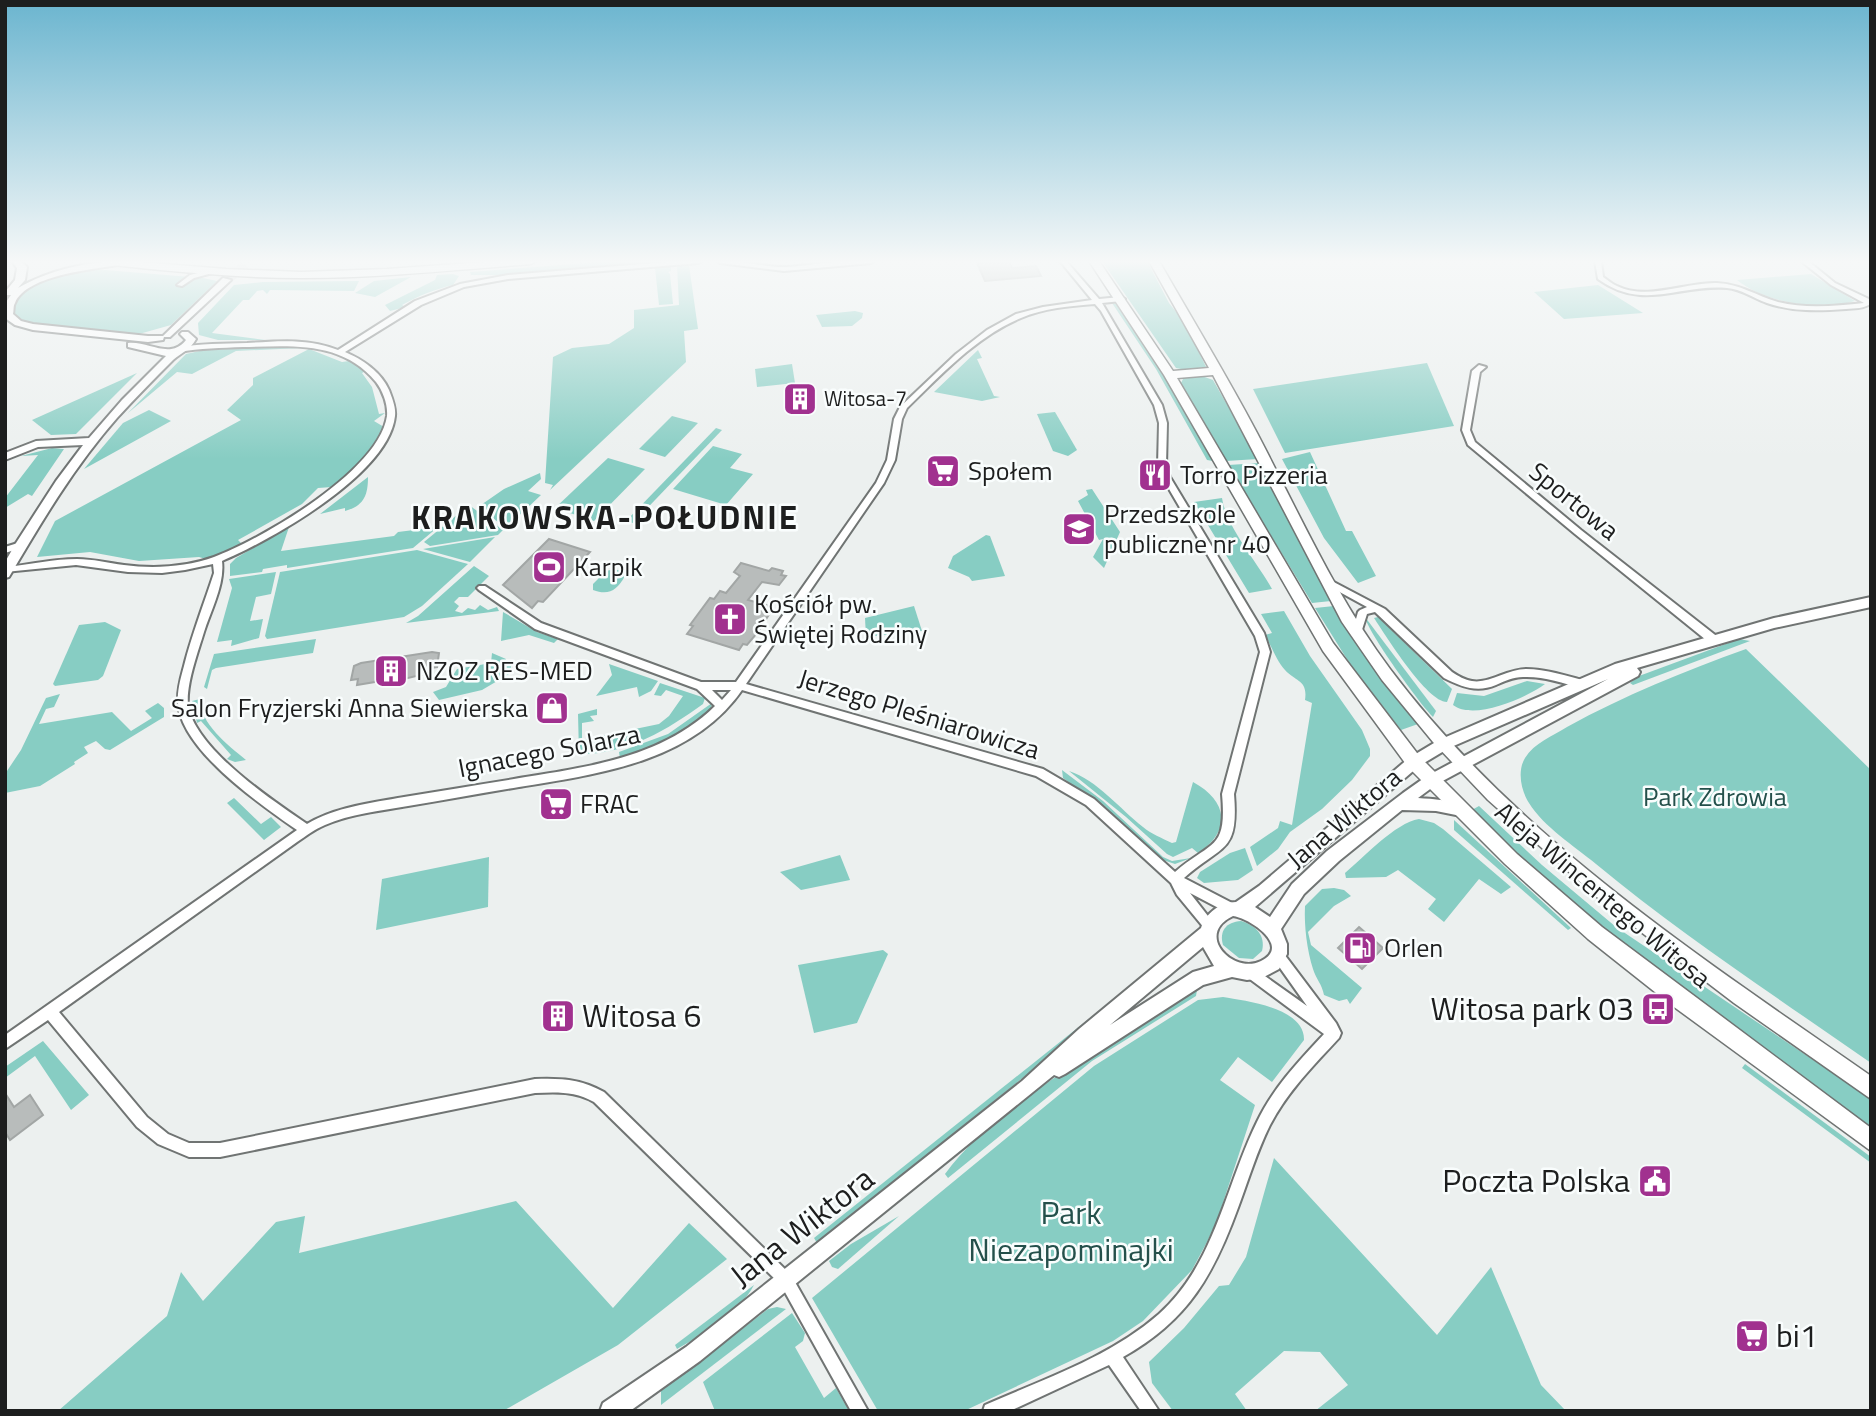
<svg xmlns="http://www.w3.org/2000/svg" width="1876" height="1416" font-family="'Titillium Web',sans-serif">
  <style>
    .green { fill: #87cdc3 }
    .building { fill: #b8bcbb; stroke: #a2a6a5; stroke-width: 2 }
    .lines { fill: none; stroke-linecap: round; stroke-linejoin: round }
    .secondary-tunnel { stroke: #cdd0d0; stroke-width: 10; stroke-dasharray: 10 5; stroke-linecap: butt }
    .street-casing { stroke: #707473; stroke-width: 4 }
    .secondary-casing { stroke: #707473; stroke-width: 4 }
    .primary-casing { stroke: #707473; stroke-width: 3 }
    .street { fill: #fff; fill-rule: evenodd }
    .secondary { fill: #fff; fill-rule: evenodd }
    .primary { fill: #fff; fill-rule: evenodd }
    .labels { text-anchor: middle; stroke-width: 5; stroke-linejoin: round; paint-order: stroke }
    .far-poi-label { font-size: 21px; fill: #1d1e1e; stroke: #f9fdfd; text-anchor: start }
    .poi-label { font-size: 26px; fill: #1d1e1e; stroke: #f9fdfd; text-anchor: start }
    .street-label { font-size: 26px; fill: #1d1e1e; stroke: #f9fdfd }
    .park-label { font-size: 26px; fill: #24504b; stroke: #f9fdfd }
    .near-poi-label { font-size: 32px; fill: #1d1e1e; stroke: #f9fdfd; text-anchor: end }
    .near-park-label { font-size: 32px; fill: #24504b; stroke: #f9fdfd }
    .near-street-label { font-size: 32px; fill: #1d1e1e; stroke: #f9fdfd }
    .district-label { font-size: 33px; font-weight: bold; letter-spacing: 2px; fill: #1d1e1e; stroke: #f9fdfd }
  </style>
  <rect width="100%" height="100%" fill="#ecf0ef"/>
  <g class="green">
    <polygon points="614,261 673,261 513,275 471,275 470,272"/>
    <polygon points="1102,261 1147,261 1169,303 1185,323 1206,367 1186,370 1176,368"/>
    <polygon points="689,265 698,329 684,331 686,362 550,490 553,485 545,483 553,357 572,348 609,344 634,328 634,310 679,305 677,266"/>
    <polygon points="671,266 671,271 668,272 670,274 673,304 659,305 655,268"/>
    <path d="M93,269L203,278L217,281L171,325L139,334L34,325L15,318L12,312C19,277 65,274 93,269Z"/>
    <path d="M453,274L459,276L453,285C436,289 420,295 402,305L406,307L390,311L385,305L435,280L437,275Z"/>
    <path d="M1811,274L1855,301C1821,312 1765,303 1737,280Z"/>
    <polygon points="411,277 375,297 355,293 374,281"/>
    <polygon points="359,281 354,291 270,290 267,294 263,290 257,291 249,300 243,300 212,333 265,340 218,340 199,335 198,323 234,285 263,282"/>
    <polygon points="1598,285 1643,313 1564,319 1534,292"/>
    <polygon points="1112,303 1120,305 1170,385 1213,461 1207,460 1156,369"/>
    <polygon points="855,311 863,313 862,318 852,326 822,327 816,315"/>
    <polygon points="297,345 302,348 236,351 192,374 177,372 128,413 186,354 204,350"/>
    <path d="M309,349L342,362L349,361L366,371L362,373L372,387L379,414L385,413L374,421L384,427L370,453L332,487L318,488L302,504L238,540L241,543C229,551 212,562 199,557L139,561L90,552L37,557L55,521L241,420L227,410L253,385V378Z"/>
    <polygon points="978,350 982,358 977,359 994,396 1000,397 982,401 934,392"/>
    <polygon points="1427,363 1454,426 1285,453 1253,389"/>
    <polygon points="792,364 795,383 757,387 755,369"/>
    <polygon points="137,373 76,434 51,435 32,420"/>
    <polygon points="1199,375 1213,380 1258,459 1226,461 1181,383 1184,377"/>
    <polygon points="149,410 171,421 84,469 123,423"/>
    <polygon points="1055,412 1077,450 1068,456 1053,451 1037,414"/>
    <polygon points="672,416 698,423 665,457 639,449"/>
    <polygon points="716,428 722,430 633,523 626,521"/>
    <polygon points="713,446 742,454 730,468 753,474 726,505 673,489"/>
    <polygon points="52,448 64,449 32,496 28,494 5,508 5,498 38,455 21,456"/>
    <polygon points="1310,452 1346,531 1352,531 1376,576 1358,583 1324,538 1282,459"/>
    <polygon points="608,458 645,469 594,521 555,508"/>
    <polygon points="1260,463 1331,601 1312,603 1228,465"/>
    <polygon points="540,473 541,479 528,491 541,495 506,528 478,507 504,489"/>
    <path d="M368,477C368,495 364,506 345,511V508L320,514Z"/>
    <polygon points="1092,489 1120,532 1104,568 1093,557 1103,539 1099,540 1078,501 1088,495 1086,490"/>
    <path d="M1222,498C1226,527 1258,563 1272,589L1249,593L1194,502Z"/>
    <polygon points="469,505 503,530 498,535 430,546 424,542"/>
    <polygon points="289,527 281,551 394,536 398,532 438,527 413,548 287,568 287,565 263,569 262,572 230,576 230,564 236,558"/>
    <polygon points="986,535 990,536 1005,576 972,581 969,577 948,568 953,556"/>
    <polygon points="495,537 470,562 423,549"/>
    <polygon points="417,550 468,564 422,606 404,617 267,639 265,636 280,572"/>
    <polygon points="474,566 489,576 468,597 459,597 454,602 459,606 455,611 462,613 468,608 475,610 480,605 488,610 497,607 499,611 406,623 418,616"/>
    <path d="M615,569L623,572L625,576C617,590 609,596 593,590V584L606,571Z"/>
    <polygon points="276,572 271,594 256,597 250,621 263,619 259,638 231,646 232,640 217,642 232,588 229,579"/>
    <polygon points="914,606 922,631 866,637 865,618"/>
    <polygon points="1334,606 1359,648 1418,724 1401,730 1350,664 1315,608"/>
    <path d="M1284,611L1310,656L1362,730L1370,749V756L1352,780L1322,809L1290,832L1278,849L1257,866L1250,847L1278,828L1280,821L1292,825L1312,703L1305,700C1308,680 1296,682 1285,670C1277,662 1271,645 1265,635L1272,633L1261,614Z"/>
    <polygon points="503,612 537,632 558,639 554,643 529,635 501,641"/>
    <path d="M1365,617L1436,711L1433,717C1421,706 1367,631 1365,617Z"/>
    <path d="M1378,617L1452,689L1447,702C1427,702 1386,636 1374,618Z"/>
    <polygon points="105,622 121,630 103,676 98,680 55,686 53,684 79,625"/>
    <polygon points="316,639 313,653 216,668 212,670 207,689 204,687 214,654"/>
    <polygon points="1739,639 1750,641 1633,685 1630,683 1639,676"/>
    <path d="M1746,649L1871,770V1063C1778,998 1683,936 1596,864C1574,846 1544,827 1529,803C1521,791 1517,771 1525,758C1534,743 1553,736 1567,727C1625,695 1685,671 1746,649Z"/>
    <polygon points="492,653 506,659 505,663 511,666 511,673 482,690 439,700 433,692 446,687 457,669 491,663"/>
    <polygon points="609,664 658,681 651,691 639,697 637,687 596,696 612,675"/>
    <path d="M1527,681L1545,684C1526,698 1474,721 1453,705L1457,693L1484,696Z"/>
    <path d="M660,683L705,698L703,704C667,730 626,755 579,754L578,714L597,709V715L590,716L594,721L582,723V740L659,724L669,716L683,696L666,690L661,696L654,695Z"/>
    <polygon points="60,694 54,707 46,709 39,724 112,712 131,731 152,718 145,711 158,703 164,708 164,717 110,750 105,749 96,741 84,747 88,753 74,762 75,764 40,786 5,793 5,774 21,750 46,698"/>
    <path d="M200,699C200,724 228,745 246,760L235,762L227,759L231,755L201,721L197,723L192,701Z"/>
    <path d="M712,703L711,710C681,735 657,746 620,759L619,752L668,734Z"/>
    <polygon points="1062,770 1103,801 1163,857 1172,861 1191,858 1175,864 1163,860 1106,809 1063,778"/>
    <path d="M1069,771C1097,780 1120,809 1143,827C1151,834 1162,838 1172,843L1176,842L1193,782C1228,801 1232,831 1198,853L1192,848L1173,857L1167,854L1126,817Z"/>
    <polygon points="234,798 261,824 271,817 281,827 264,840 227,803"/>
    <polygon points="1479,806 1542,865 1616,927 1871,1099 1871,1132 1578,911 1470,811"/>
    <path d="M1419,819L1434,823L1443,829L1511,887L1501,894L1479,879L1444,922L1428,909L1436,899L1398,870L1386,877L1346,878L1345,873C1364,857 1395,823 1419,819Z"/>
    <polygon points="1454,820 1571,928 1568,930 1454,830"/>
    <polygon points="1245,848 1253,870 1238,880 1204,883 1197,878 1200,872 1230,853"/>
    <polygon points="840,855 850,880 801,890 780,872"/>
    <polygon points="489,857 488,907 376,930 382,879"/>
    <path d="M1334,888L1344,890L1351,896L1334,906L1308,932L1311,945L1362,988L1350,1004L1347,999L1339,1001L1324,995C1322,984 1316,979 1313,969C1307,950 1304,926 1305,906L1322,889Z"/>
    <path d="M1241,921C1255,925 1266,935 1262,951L1253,959L1239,958L1223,945C1219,931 1226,922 1241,921Z"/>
    <polygon points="883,950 888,954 857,1023 814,1033 798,965"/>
    <polygon points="1169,955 1085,1028 817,1243 814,1238"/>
    <path d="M1197,990L1196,996L1092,1061L948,1178L945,1174C998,1102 1119,1038 1197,990Z"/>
    <path d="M1223,997C1247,1001 1305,1008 1304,1040L1272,1082L1238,1057L1220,1080L1255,1105L1218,1218L1207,1242L1192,1270L1143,1321L1113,1341L964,1411H878L812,1298L1094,1066L1198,1000Z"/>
    <polygon points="43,1041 89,1095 71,1110 35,1056 5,1078 5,1067"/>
    <polygon points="1745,1064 1871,1157 1871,1163 1742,1068"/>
    <polygon points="1274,1158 1437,1335 1491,1267 1541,1385 1566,1411 1315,1411 1348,1385 1320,1352 1284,1351 1235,1394 1247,1411 1173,1411 1152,1383 1149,1362 1184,1328 1219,1286 1229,1285 1246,1257"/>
    <polygon points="516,1201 613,1308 689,1223 727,1259 618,1345 503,1411 58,1411 167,1316 181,1272 203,1301 276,1222 305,1216 299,1253"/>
    <polygon points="899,1216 838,1269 832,1267 829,1261 851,1244"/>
    <path d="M754,1285C739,1313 704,1334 677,1349L675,1345Z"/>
    <polygon points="777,1307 786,1309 661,1405 661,1391 768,1309"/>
    <polygon points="792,1313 805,1333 803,1341 795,1347 824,1398 836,1388 849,1411 715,1411 703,1382"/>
  </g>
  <g class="building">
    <polygon points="1009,261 1012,268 1036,266 1041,276 985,281 977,263"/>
    <polygon points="549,539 590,552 543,602 538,601 532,608 503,585"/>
    <polygon points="741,563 769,571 772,568 783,571 781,575 786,576 779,585 762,582 748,600 770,606 766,612 770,613 758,632 747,645 743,644 739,650 687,634 693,626 690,625 710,598 714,599 720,591 726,593 740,576 734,572"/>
    <polygon points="432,652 439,653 437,667 430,668 429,673 387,683 387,680 357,685 358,679 351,680 354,666 361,663"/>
    <polygon points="1359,927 1383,948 1362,969 1338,948"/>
    <polygon points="5,1093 14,1107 30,1095 43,1115 10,1140 5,1132"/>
  </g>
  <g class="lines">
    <polyline class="secondary-tunnel" points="226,280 250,261"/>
    <g class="street-casing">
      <g id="street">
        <path d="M679,261H701L698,263L508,279L464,287L421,305L345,352C362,359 381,372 389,390C392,398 396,407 395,416C389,474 271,540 222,561C225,584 211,610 204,632C198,652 186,684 188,705C195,749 272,800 307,824C335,807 371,803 404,797C440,791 477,785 514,779C585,767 661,759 715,706L697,689L535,629L479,590L477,588L479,586H485L541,623L701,682H736L876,483L887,460L894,419L900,407L956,354L987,330L1016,314L1043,307L1092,300L1060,261H1066L1099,299L1121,297L1125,299L1121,301L1102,303L1162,405L1167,423L1166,466L1170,477L1264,633L1270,652L1234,794C1239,854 1222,844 1184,878L1236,905L1238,909L1236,913L1232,914L1228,913L1190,893L1215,925L1213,929L1209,931L1205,929L1177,895L1171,883L1086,805L1036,776L742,690C692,762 599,774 519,787C482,793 445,800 408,806C380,811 350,814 325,825C315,829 306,836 297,842L59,1012L147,1117L168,1134L189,1143H220L535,1079C560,1078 581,1079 604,1092L791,1275L868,1411H851L781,1285L594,1102C575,1091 556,1092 535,1093L220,1157H189L158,1144L137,1127L48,1020L5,1049V1035L297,830C261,805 181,750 178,703C177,690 181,677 184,666C192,634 204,604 214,573L213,564L185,570L162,573L128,572L76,565L5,572V568L8,567C31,564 54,559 77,559C93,559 108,563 124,565C153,569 186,567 214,557C262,539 379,471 387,416C388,405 383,391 376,382C342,340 290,346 243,347C221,348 200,348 179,352H176V348C200,343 223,344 247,343C278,341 308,338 338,350L415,301L460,284L508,275ZM1095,304L1101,311L1154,405L1159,423L1158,466L1162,477L1255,636L1260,652L1222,794C1227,851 1212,840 1175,872L1094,799L1043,769L746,684L884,483L895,460L902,419L907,408C941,375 977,336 1021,318C1044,308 1070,306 1095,304ZM712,690H731L722,700Z"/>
        <path d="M717,261C740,259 764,268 787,267C816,265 846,259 874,261L871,263L784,271L720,263Z"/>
        <path d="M1595,261H1601L1603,277C1608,280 1612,284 1617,286C1648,301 1685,282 1717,283C1740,284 1757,296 1778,302C1806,309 1835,306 1864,303L1831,285L1801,261H1808L1835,283L1871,300V303C1865,309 1855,308 1846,309C1819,311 1792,312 1767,303C1753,298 1741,289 1727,288C1678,284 1644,312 1598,279Z"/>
        <polygon points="214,269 216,270 216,272 194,278 182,286 177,285 190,275"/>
        <polygon points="1479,365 1486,367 1480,372 1470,430 1475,442 1581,530 1719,638 1720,641 1719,644 1711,644 1575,534 1468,445 1462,430 1472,371"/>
        <polygon points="21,542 24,543 26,545 24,547 5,553 5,547"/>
        <path d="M1328,579L1385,609L1452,672C1458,676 1465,680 1472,681C1489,684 1507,669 1526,669C1546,669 1567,676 1586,681L1587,684L1582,688C1562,683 1543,676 1523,677C1513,677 1505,681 1496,685C1477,693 1462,687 1444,678L1375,612L1367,614L1360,636H1354L1352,633L1358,612L1360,610L1367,607L1325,584L1323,582L1325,580Z"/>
        <path d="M1277,948L1281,950L1336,1023L1341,1033L1339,1038C1314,1065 1287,1092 1270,1125C1257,1151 1249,1178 1239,1205C1214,1274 1189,1320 1123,1357L1159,1411H1141L1109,1365L1010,1411H983L985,1405C1044,1379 1110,1357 1159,1314C1215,1264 1225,1187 1257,1122C1273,1088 1299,1061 1324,1034L1247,977L1245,973L1247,969L1251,967L1255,969L1307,1006L1273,958L1271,954L1273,950Z"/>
      </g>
    </g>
    <g class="secondary-casing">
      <g id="secondary">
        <path d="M12,261H21L27,267L25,280L18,288C49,270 89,261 125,261L124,264C97,269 27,274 15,303C13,306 14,310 13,314L21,321L33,324L148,336H163L223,278L231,280L170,337H164L163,340L148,342L33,330L15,325L5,318L6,302L11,295H6L5,292L15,280L17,268Z"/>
        <path d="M182,332H188L196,339C191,349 181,353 173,360C154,379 135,398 117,418C74,467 42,521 9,577L5,578V562L16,543L56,481L83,445L38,447L5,460V453L36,441L89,438L122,400L166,356L128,347V343C149,341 170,360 186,340L180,334Z"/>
        <path d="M1871,597V607L1774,628L1637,668L1640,672L1638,676L1437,784L1418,798C1434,799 1451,800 1466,806L1469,810L1466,814L1461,816L1436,811L1402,810L1339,861L1304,894L1281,929L1287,944V954L1279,969L1262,978L1247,980L1232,977L1203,985L1065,1074L1059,1077L1054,1075L700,1361L630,1411H600L603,1403L686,1347L1022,1081L1079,1029L1201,928C1206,913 1220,902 1236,902L1259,886L1409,758L1439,740L1615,664L1774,618ZM1608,679L1427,776L1403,793L1327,851L1292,884L1270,917L1255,907L1419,766L1449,748ZM1233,916C1252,919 1291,947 1261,961C1233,975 1194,934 1233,916ZM1203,947L1214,966L1193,972L1110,1025Z"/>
      </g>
    </g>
    <g class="primary-casing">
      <g id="primary">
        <path d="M98,261H128L226,269L301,272L387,269L499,261H536L531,264C454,270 378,278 301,278C235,278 169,271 103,264Z"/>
        <path d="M1089,261H1099L1173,371L1209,368L1149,261H1159C1192,319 1226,374 1257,433C1299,513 1336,597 1390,669C1517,838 1700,957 1871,1076V1099L1734,1003L1607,906L1488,800L1433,742L1382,680L1342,622L1213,375L1177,378L1333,643L1420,757L1517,854L1602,927L1871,1128V1151L1670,1004L1588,939L1505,864L1408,767L1323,651L1164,375Z"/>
      </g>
    </g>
    <use href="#street" class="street"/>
    <use href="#secondary" class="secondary"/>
    <use href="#primary" class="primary"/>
  </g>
  <linearGradient id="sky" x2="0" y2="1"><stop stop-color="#6bb5cf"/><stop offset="0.57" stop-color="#f6f8f8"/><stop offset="1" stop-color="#f6f8f8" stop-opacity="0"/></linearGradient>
  <rect width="1876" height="459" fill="url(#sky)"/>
  <defs>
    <g id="building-square" transform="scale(1.75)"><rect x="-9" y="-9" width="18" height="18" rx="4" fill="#a1318f" stroke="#f9fdfd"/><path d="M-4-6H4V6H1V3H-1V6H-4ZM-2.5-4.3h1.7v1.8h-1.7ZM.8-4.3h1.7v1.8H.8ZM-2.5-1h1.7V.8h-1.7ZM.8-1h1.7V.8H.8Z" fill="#fff"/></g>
    <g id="supermarket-square" transform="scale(1.75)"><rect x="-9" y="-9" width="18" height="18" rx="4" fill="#a1318f" stroke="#f9fdfd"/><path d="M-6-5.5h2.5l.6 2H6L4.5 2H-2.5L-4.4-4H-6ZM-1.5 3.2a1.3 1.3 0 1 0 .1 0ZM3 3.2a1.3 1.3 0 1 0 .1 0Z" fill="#fff"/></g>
    <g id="restaurant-square" transform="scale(1.75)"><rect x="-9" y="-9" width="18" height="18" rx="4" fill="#a1318f" stroke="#f9fdfd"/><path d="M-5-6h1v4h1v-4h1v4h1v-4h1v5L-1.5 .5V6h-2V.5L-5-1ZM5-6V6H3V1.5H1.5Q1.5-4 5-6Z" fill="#fff"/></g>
    <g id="school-square" transform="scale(1.75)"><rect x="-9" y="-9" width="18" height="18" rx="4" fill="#a1318f" stroke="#f9fdfd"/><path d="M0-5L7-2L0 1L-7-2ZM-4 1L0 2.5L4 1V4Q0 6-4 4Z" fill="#fff"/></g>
    <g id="stadium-square" transform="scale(1.75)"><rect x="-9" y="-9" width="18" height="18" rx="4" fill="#a1318f" stroke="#f9fdfd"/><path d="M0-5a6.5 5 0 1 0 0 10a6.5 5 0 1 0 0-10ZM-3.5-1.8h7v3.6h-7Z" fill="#fff"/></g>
    <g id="church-square" transform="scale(1.75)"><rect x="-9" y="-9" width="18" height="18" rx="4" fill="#a1318f" stroke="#f9fdfd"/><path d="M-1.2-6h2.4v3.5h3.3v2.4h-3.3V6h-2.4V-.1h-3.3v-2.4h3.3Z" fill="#fff"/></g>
    <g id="shop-square" transform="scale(1.75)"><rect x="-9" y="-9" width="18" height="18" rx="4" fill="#a1318f" stroke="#f9fdfd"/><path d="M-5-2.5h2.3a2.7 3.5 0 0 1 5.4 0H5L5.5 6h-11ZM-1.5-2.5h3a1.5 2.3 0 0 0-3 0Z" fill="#fff"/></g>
    <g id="fuel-square" transform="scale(1.75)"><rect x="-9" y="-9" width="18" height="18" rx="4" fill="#a1318f" stroke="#f9fdfd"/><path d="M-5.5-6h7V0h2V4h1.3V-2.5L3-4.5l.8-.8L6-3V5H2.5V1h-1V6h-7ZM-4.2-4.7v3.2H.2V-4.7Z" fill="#fff"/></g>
    <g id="bus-square" transform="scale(1.75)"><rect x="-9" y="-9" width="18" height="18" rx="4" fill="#a1318f" stroke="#f9fdfd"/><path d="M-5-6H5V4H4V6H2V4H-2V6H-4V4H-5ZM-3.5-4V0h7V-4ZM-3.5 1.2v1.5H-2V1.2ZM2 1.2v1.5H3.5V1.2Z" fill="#fff"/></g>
    <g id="civic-square" transform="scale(1.75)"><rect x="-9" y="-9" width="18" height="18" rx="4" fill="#a1318f" stroke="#f9fdfd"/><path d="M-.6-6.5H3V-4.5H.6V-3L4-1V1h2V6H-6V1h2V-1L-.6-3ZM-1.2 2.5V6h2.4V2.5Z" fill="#fff"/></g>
  </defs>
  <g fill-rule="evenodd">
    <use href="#building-square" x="800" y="399"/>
    <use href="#supermarket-square" x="943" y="471"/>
    <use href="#restaurant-square" x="1155" y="475"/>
    <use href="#school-square" x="1079" y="529"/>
    <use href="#stadium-square" x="549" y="567"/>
    <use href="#church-square" x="730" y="619"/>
    <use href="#building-square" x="391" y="671"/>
    <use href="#shop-square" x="552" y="708"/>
    <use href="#supermarket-square" x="556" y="804"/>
    <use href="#fuel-square" x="1360" y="948"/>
    <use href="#bus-square" x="1658" y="1009"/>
    <use href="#building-square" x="558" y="1016"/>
    <use href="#civic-square" x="1655" y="1181"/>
    <use href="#supermarket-square" x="1752" y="1336"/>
  </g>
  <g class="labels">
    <g class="far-poi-label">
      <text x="824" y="406">Witosa-7</text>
    </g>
    <g class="poi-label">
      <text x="968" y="480">Społem</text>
      <text x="1180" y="484">Torro Pizzeria</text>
      <text x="1104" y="523">Przedszkole<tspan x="1104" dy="30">publiczne nr 40</tspan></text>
      <text x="574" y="576">Karpik</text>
      <text x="754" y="613">Kościół pw.<tspan x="754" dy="30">Świętej Rodziny</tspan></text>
      <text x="416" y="680">NZOZ RES-MED</text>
      <text x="528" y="717" text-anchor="end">Salon Fryzjerski Anna Siewierska</text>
      <text x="580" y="813">FRAC</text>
      <text x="1384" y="957">Orlen</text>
    </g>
    <g class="street-label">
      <text transform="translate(1574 501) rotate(39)" y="9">Sportowa</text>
      <text transform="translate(919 714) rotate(17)" y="9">Jerzego Pleśniarowicza</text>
      <text transform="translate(549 751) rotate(-11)" y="9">Ignacego Solarza</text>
      <text transform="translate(1344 818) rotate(-40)" y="9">Jana Wiktora</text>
      <text transform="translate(1603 895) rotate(40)" y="9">Aleja Wincentego Witosa</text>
    </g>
    <g class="park-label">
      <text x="1715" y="806">Park Zdrowia</text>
    </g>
    <g class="near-poi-label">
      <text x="1634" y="1020">Witosa park 03</text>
      <text x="582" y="1027" text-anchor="start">Witosa 6</text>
      <text x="1630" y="1192">Poczta Polska</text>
      <text x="1776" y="1347" text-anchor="start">bi1</text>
    </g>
    <g class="near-park-label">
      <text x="1071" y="1224">Park<tspan x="1071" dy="37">Niezapominajki</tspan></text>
    </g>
    <g class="near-street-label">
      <text transform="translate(802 1227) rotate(-38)" y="11">Jana Wiktora</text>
    </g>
    <g class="district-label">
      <text x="605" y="529">KRAKOWSKA-POŁUDNIE</text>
    </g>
  </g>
  <rect width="1876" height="1416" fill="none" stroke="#1d1e1e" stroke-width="14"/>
</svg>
